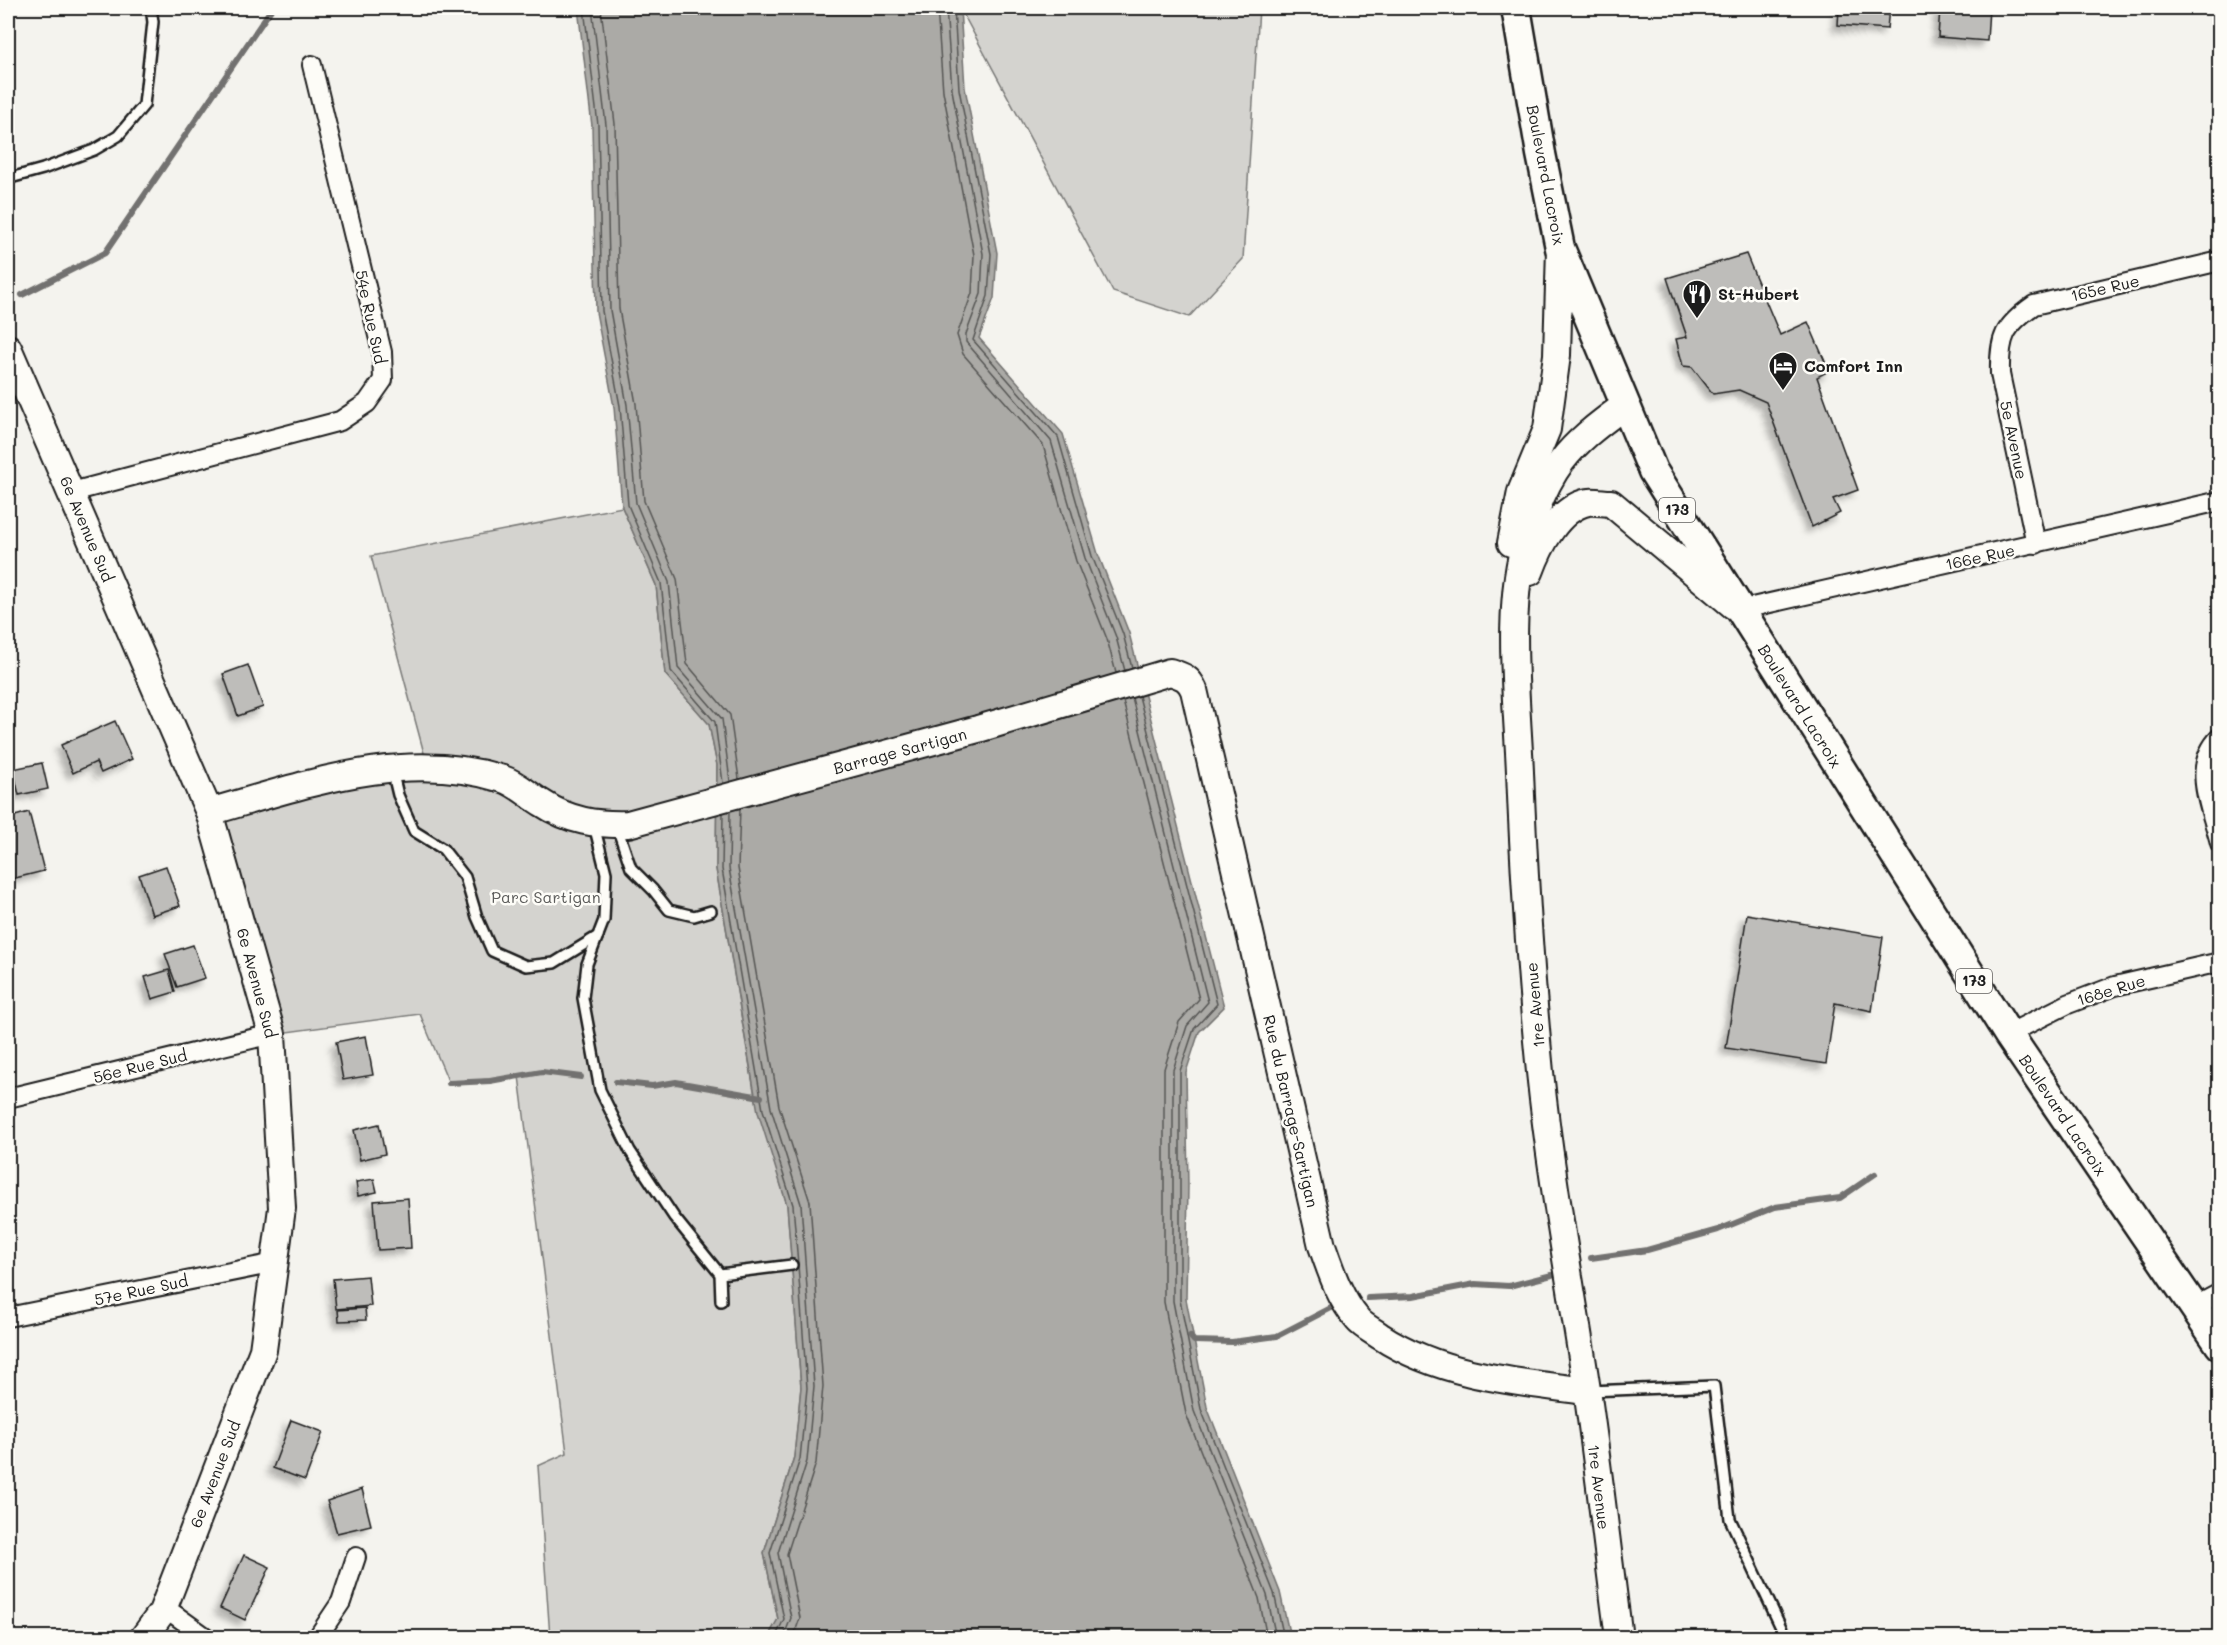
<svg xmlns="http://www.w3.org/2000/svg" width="2227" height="1645" font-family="Mali,sans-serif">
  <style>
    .green { fill: #d4d3cf; stroke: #787876; stroke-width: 1.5 }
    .water { fill: #abaaa6; stroke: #72716f; stroke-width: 1.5 }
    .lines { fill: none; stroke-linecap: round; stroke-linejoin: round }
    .shore { stroke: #555553; stroke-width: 1.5 }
    .stream { stroke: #72716f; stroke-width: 6 }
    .building { fill: #bebdba; stroke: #1c1c1c; stroke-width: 1.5; filter: url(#shadow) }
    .lane-casing { stroke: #1c1c1c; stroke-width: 14 }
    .street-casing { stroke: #1c1c1c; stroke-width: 22 }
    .secondary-casing { stroke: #1c1c1c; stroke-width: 30 }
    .primary-casing { stroke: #1c1c1c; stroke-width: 33 }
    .lane { stroke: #fdfcf7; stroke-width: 9 }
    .street { stroke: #fdfcf7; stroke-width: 18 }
    .secondary { stroke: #fdfcf7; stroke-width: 26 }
    .primary { stroke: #fdfcf7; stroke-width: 28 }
    .labels { text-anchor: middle; stroke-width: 5; stroke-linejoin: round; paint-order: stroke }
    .shield { fill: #fdfcf7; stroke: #605f5e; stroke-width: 1.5 }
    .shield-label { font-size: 15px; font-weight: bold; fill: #1c1c1c }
    .street-label { font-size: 16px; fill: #1c1c1c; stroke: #fdfcf7 }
    .poi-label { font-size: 16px; font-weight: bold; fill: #1c1c1c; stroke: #fdfcf7; text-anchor: start }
    .park-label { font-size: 16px; fill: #5c5c5b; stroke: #fdfcf7 }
  </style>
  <defs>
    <filter id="shadow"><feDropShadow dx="-5.5" dy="5.5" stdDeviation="3" flood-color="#0004"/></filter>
  </defs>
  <rect width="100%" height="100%" fill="#f4f3ee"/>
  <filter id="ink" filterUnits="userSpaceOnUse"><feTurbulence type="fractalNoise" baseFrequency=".0167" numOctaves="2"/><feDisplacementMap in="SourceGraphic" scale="12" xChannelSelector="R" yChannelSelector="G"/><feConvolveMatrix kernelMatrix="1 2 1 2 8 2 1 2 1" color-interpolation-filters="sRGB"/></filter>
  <g filter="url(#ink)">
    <g class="green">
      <polygon points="960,8 1259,8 1243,259 1189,317 1113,292"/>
      <polygon points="622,507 656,585 665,674 709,724 717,765 716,869 755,1096 787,1205 801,1387 794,1457 764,1553 778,1619 768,1637 550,1637 538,1466 567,1453 519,1076 449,1083 420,1014 272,1034 209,812 428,768 371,556"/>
    </g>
    <polygon class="water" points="578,8 960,8 965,88 997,253 994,298 979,338 1063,434 1098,554 1129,633 1224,1007 1199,1032 1186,1072 1188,1186 1186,1299 1207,1407 1280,1592 1290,1637 768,1637 778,1619 764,1553 794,1457 801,1387 787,1205 758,1112 716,869 717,765 709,724 665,674 656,585 622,507 614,407 596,312 592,126"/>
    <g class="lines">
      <g class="shore">
        <polyline points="584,8 598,125 602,311 620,406 628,505 661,583 671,671 715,722 723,783"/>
        <polyline points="592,8 606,125 610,310 627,405 636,503 669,582 678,668 722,719 730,781"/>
        <polyline points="601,8 615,124 619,309 636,404 644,501 677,579 687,664 730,715 739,779"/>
        <polyline points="937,8 943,91 974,255 972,293 957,335 963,354 1043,445 1076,561 1107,639 1116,673"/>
        <polyline points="946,8 952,90 983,254 981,294 966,334 966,342 1051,441 1085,558 1116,637 1125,671"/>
        <polyline points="954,8 959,89 991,254 988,296 973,340 1058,437 1092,556 1123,634 1132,668"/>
        <polyline points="1139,696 1217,1004 1194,1029 1180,1071 1180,1300 1201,1409 1274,1593 1284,1638"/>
        <polyline points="1132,698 1208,1002 1187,1026 1173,1070 1173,1301 1194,1411 1267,1595 1276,1638"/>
        <polyline points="1123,701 1199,999 1179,1022 1164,1069 1164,1302 1186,1414 1259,1598 1267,1638"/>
        <polyline points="740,808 738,868 779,1106 810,1202 823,1386 816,1463 787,1554 800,1618 793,1638"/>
        <polyline points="730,811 729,868 771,1108 801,1204 814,1386 807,1461 778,1553 791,1618 783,1638"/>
        <polyline points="723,813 722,869 763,1110 793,1205 798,1264"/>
        <polyline points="775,1638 784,1619 770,1553 800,1459 807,1388 798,1265"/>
      </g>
      <g class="stream">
        <polyline points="22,295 105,253 272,8"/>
        <polyline points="616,1082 652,1086 676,1082 761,1097"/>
        <polyline points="449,1083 490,1081 542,1072 581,1077"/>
        <polyline points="1591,1258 1647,1250 1718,1230 1775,1207 1840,1198 1875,1174"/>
        <polyline points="1368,1298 1413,1296 1475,1284 1509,1286 1552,1275"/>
        <polyline points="1190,1336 1194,1341 1232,1342 1277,1336 1333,1307"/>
      </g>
    </g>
    <g class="building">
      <polygon points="1839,8 1889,8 1887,29 1838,25"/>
      <polygon points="1940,8 1989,8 1987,41 1938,37"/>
      <polygon points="1746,254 1780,335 1808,322 1829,371 1817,377 1858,490 1833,499 1840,513 1812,527 1766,402 1739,390 1713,394 1692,367 1683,366 1676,339 1687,337 1667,278"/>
      <polygon points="248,665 263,707 238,716 223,674"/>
      <polygon points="115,721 132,759 101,773 96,762 73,773 61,745"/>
      <polygon points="42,763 48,789 19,795 13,769"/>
      <polygon points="29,812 44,871 11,879 8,864 8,818"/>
      <polygon points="166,866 180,906 152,915 139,875"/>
      <polygon points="1747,914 1883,937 1872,1011 1835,1003 1826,1064 1726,1048"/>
      <polygon points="193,945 205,978 177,987 165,954"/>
      <polygon points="169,970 175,992 152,999 145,977"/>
      <polygon points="366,1036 373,1075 343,1080 336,1042"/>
      <polygon points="379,1124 385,1154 360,1160 354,1130"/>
      <polygon points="374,1179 377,1192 358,1196 356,1182"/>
      <polygon points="408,1198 411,1248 378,1250 374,1201"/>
      <polygon points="368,1276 371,1306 336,1309 333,1279"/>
      <polygon points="365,1308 366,1320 339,1321 338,1310"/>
      <polygon points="291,1420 323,1432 305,1480 273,1468"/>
      <polygon points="362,1489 371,1525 337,1533 327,1501"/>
      <polygon points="244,1555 270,1567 245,1620 220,1608"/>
    </g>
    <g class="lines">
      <g class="lane-casing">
        <g id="lane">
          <polyline points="8,175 14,177 43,169 94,150 118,136 144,105 153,22 151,8"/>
          <polyline points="392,770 398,795 414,831 443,849 465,877 477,917 492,951 526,966 554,963 598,936"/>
          <polyline points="594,825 606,873 604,920 587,964 583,998 600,1090 630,1151 674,1217 720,1274 721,1301"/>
          <polyline points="617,827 631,868 653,890 669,910 694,916 711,911"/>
          <polyline points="720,1274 792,1265"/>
          <polyline points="1589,1391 1714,1386 1730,1519 1786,1638"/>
        </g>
      </g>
      <g class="street-casing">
        <g id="street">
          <polyline points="72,492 340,421 367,403 383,380 382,352 312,65"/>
          <path d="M2036,544L2000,374C1999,337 2004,326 2034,305L2220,261"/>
          <polyline points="1739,610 2220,501"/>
          <path d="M2220,737C2190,767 2211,807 2220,843"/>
          <polyline points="2008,1034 2068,1004 2115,986 2220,962"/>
          <polyline points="8,1098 272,1034"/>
          <polyline points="2194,1307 2220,1293"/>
          <polyline points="8,1317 275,1263"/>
          <polyline points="164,1607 207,1638"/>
          <polyline points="317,1638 341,1602 356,1557"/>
        </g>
      </g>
      <g class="secondary-casing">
        <g id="secondary">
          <polyline points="8,348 209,812 272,1034 282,1208 263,1350 162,1612 143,1638"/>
          <polyline points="1511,543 1521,492 1547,429 1557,355 1560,248"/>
          <path d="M1530,572C1539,547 1558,508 1588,502C1595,501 1604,503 1611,503L1734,606"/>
          <path d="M209,812C305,785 403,748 503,779C516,783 530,796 542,803C569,821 596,825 628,824L978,729L1170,672C1183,676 1189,678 1194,690L1322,1246C1331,1272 1340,1299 1358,1320C1363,1326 1373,1331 1380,1336C1441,1376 1517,1382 1587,1391"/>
          <path d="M1619,1638C1608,1555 1599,1472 1587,1390C1571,1284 1551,1179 1540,1072C1530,972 1524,872 1520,772C1517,699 1505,605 1527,536C1548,468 1567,447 1624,406"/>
        </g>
      </g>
      <g class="primary-casing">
        <polyline id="primary" points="1516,8 1541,154 1560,248 1653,471 2008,1034 2220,1345"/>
      </g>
      <use href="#lane" class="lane"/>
      <use href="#street" class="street"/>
      <use href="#secondary" class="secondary"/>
      <use href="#primary" class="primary"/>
    </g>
  </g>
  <defs>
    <g id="restaurant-pin" transform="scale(1.5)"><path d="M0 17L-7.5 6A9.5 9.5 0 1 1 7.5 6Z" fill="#1c1c1c" stroke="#fdfcf7"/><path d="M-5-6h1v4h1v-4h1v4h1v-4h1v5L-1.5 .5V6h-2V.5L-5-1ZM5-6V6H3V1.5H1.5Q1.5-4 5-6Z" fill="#fff"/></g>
    <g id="hotel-pin" transform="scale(1.5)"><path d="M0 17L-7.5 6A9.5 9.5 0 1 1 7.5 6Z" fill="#1c1c1c" stroke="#fdfcf7"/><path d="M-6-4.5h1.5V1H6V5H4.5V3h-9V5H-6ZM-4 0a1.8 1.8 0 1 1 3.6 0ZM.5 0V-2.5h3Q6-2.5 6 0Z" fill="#fff"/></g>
  </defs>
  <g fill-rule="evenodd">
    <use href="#restaurant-pin" x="1697" y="294"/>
    <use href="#hotel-pin" x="1783" y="366"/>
  </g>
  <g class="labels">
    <g class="shield">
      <rect x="1659" y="498" width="36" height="24" rx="4.5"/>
      <rect x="1956" y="969" width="36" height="24" rx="4.5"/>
    </g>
    <g class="shield-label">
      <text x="1677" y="515">173</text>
      <text x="1974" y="986">173</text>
    </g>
    <g class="street-label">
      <text transform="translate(1546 175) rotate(79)" y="6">Boulevard Lacroix</text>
      <text transform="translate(2105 288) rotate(-13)" y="6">165e Rue</text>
      <text transform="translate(371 317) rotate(78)" y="6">54e Rue Sud</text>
      <text transform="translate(2014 440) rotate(78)" y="6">5e Avenue</text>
      <text transform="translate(87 529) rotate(67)" y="6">6e Avenue Sud</text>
      <text transform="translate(1980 557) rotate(-12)" y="6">166e Rue</text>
      <text transform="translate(1800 706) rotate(58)" y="6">Boulevard Lacroix</text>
      <text transform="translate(900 751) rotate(-15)" y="6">Barrage Sartigan</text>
      <text transform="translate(257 983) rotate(75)" y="6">6e Avenue Sud</text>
      <text transform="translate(2111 990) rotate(-17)" y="6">168e Rue</text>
      <text transform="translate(1535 1005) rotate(-95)" y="6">1re Avenue</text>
      <text transform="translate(140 1066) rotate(-14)" y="6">56e Rue Sud</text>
      <text transform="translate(1291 1111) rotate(77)" y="6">Rue du Barrage-Sartigan</text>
      <text transform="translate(2063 1115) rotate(56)" y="6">Boulevard Lacroix</text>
      <text transform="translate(141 1290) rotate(-12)" y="6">57e Rue Sud</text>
      <text transform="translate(215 1474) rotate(-69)" y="6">6e Avenue Sud</text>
      <text transform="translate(1599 1487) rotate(83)" y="6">1re Avenue</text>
    </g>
    <g class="poi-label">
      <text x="1718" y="300">St-Hubert</text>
      <text x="1804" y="372">Comfort Inn</text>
    </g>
    <g class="park-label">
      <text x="546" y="903">Parc Sartigan</text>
    </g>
  </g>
  <rect width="2227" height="1645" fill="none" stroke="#fdfcf7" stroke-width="30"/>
  <rect x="15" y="15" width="2197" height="1615" fill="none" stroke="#1c1c1c" stroke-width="2" filter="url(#ink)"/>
</svg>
